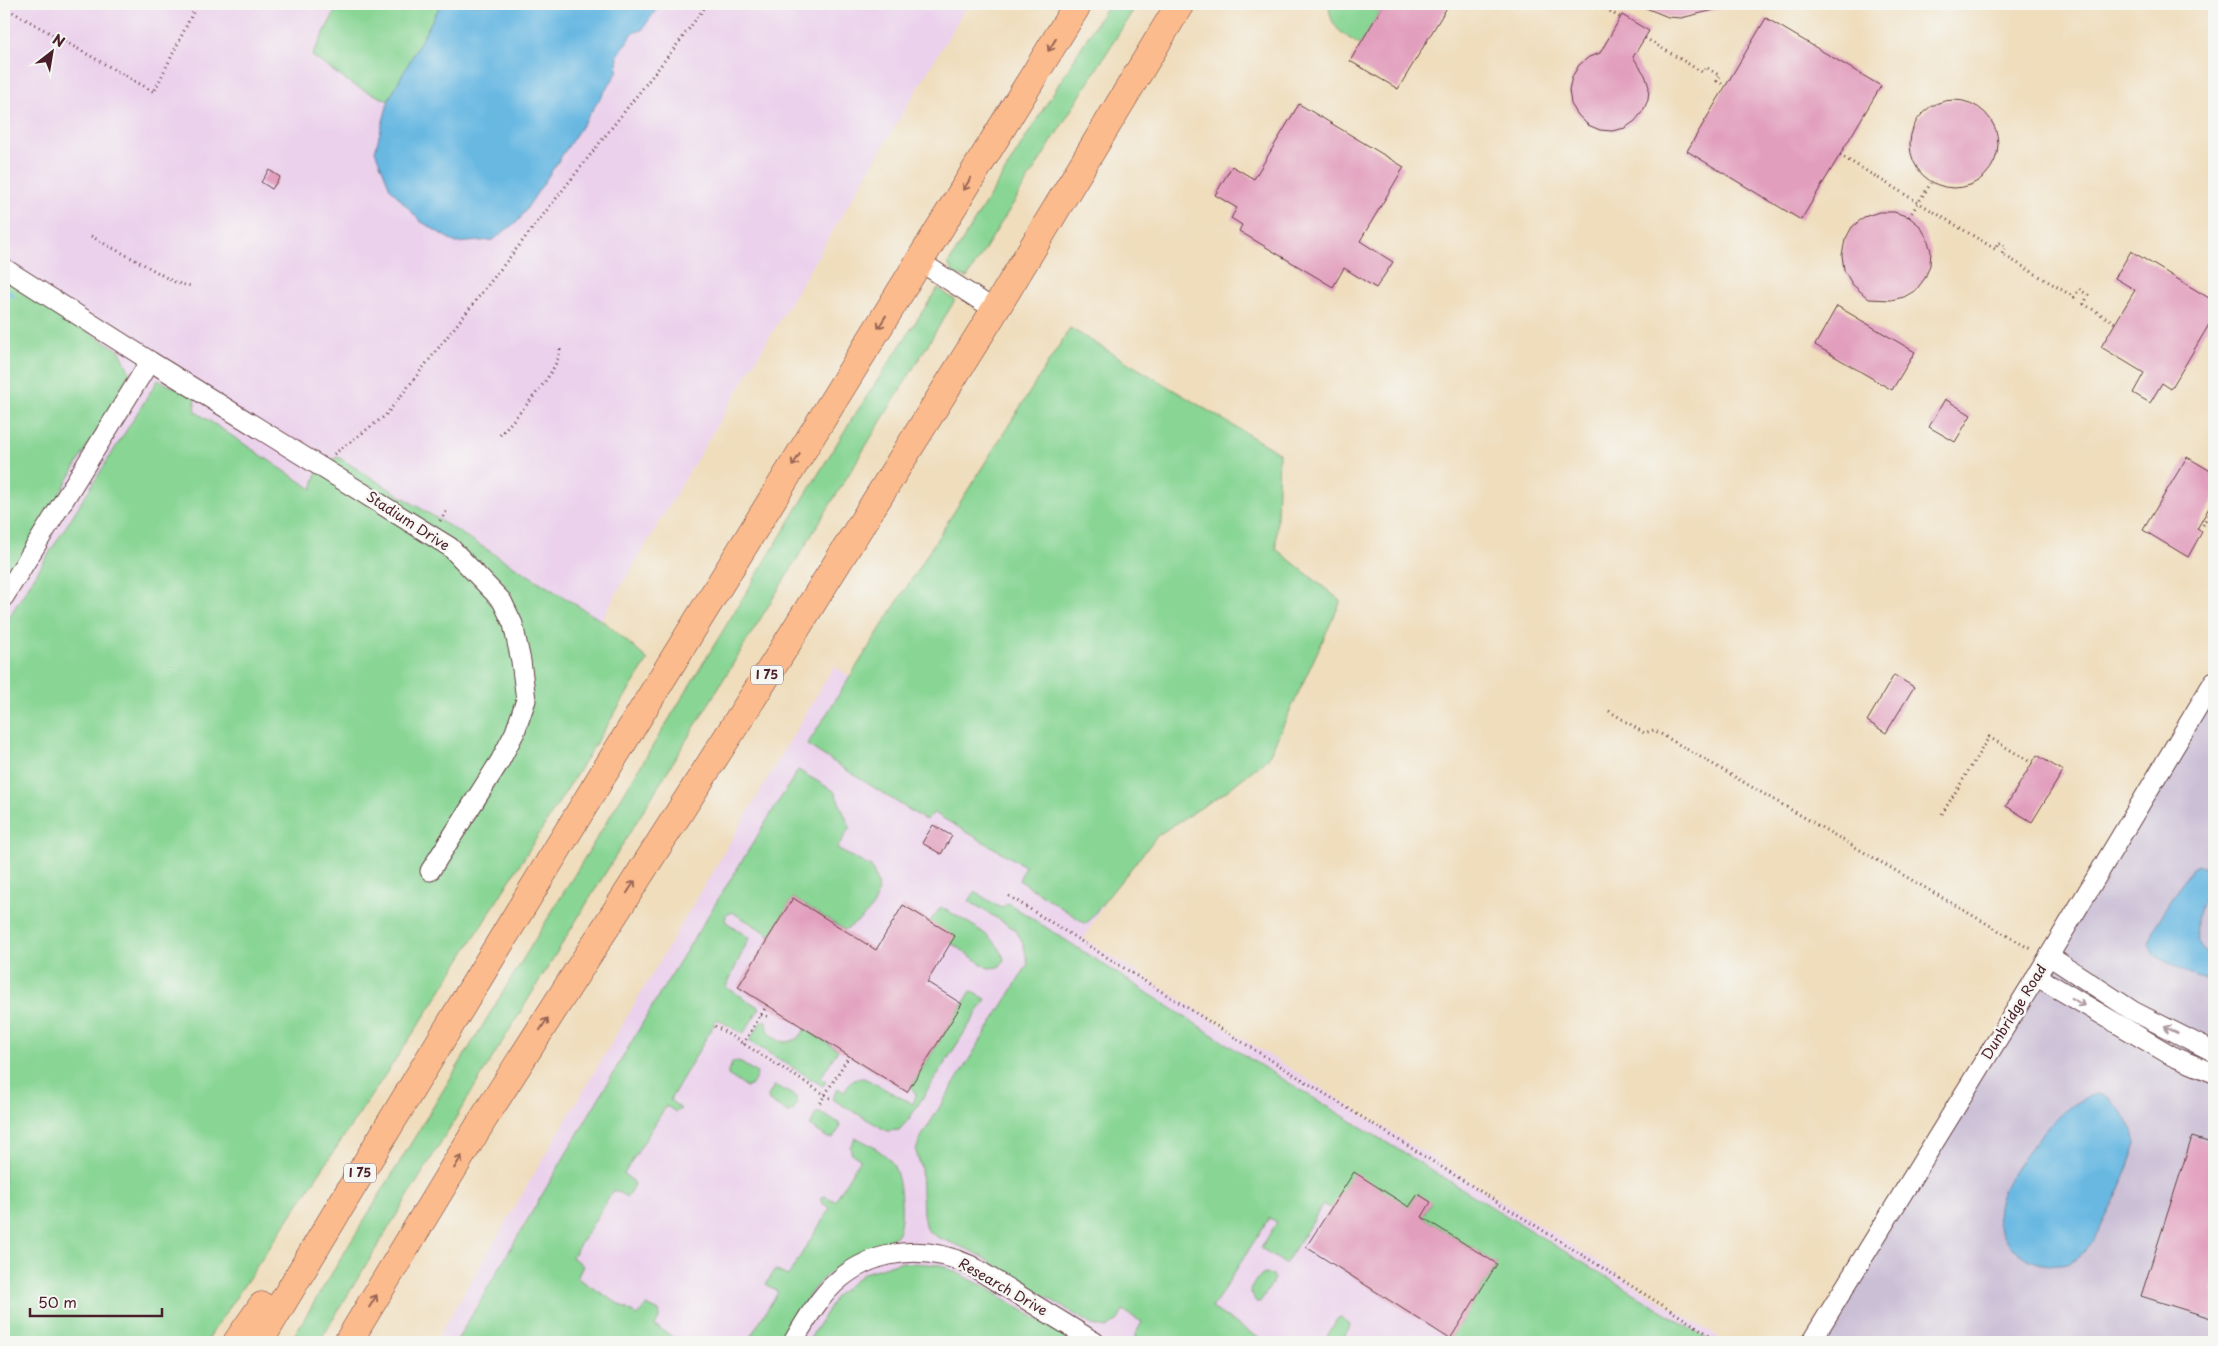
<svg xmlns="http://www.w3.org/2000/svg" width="2218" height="1346" font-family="'Playpen Sans',sans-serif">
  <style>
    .built { fill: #ebd1ec }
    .industrial { fill: #cbbfd6 }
    .green { fill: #88d594; stroke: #697a60 }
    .water { fill: #67b8e2; stroke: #586c86 }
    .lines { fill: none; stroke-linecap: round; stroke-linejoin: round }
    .stream { stroke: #67b8e2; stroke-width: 5 }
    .building { fill: #e29fbd }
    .minor-casing { stroke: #633c41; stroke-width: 21 }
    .highway-casing { stroke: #633c41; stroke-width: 29 }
    .path { stroke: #633c41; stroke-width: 3; stroke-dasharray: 1 4; stroke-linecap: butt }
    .minor { stroke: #fff; stroke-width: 19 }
    .highway { stroke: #fbbb8c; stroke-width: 28 }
    .oneway { stroke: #9a6557 }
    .oneway2 { stroke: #ae9aa0 }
    .labels { text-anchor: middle; stroke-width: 5; stroke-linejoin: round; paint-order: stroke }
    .shield { fill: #f6f6f2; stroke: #7e6067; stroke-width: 1 }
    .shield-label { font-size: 12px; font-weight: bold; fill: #4a1f2b }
    .street-label { font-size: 14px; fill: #4a1f2b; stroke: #f6f6f2 }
  </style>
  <rect width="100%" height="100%" fill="#f6f6f2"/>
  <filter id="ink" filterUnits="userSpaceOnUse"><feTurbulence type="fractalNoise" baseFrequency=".02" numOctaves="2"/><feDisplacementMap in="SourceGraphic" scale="10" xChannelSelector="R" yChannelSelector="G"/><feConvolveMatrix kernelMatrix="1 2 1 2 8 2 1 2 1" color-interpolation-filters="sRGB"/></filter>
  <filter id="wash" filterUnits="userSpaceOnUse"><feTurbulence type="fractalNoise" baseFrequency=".0096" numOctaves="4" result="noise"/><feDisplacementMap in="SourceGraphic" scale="20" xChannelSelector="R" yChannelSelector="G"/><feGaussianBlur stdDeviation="1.12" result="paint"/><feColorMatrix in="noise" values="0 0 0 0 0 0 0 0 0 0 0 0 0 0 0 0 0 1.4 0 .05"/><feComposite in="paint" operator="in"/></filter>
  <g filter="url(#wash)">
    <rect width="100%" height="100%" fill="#efddbc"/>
    <g class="built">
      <polygon points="4,4 968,4 430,907 4,1342"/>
      <polygon points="834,666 1129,857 1084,939 1726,1342 435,1342"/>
    </g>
    <polygon class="industrial" points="2214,681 2214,1342 1811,1342"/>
    <g class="green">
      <polygon points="339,4 441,4 389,101 353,85 312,56"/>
      <polygon points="1108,4 1137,4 967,278 954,274 948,264"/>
      <path d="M1329,4H1384L1360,45C1341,33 1330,28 1329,4Z"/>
      <polygon points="4,279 120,351 130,373 4,590"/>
      <polygon points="938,288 955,300 319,1342 290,1342 850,422"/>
      <polygon points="1070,328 1279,453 1276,549 1341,601 1268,758 1224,793 1158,835 1086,924 1019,880 1025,866 934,813 925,820 807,745"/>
      <polygon points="158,380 194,396 196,412 312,489 319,465 338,457 607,624 648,660 426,1014 206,1342 4,1342 4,625"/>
      <path d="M798,770L834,791L850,827L837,849L871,867C887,898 872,913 845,930L793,898L770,935L732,912L726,915L725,921L749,938L726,987L760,1008L743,1034L717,1019L670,1100L681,1109L676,1112L666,1106L624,1174L635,1183L627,1197L614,1190L572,1257L583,1266L577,1278L638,1316L647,1305L659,1311L660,1317L655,1326L681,1342H456L659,995Z"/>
      <polygon points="975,892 1001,908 1008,903 1258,1064 1713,1342 1458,1342 1450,1339 1497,1264 1422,1217 1431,1203 1418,1194 1409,1207 1331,1208 1323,1205 1285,1264 1261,1248 1277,1222 1269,1218 1212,1308 1265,1342 1135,1342 1135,1335 1142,1322 1123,1311 1118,1320 1107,1328 1092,1325 974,1252 937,1237 926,1229 923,1215 921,1168 916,1151 920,1139 1028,964 1024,946 1016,930 969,901"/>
      <path d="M941,907C959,918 1003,938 1004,961L999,967L988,968L951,943L930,921Z"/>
      <polygon points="971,991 986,999 909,1119 899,1130 887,1131 832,1099 838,1088 844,1092 853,1079 864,1078 913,1104 916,1095 911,1086"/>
      <path d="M766,1020C767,1044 794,1050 805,1029L838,1050L821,1077L826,1082L823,1086L749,1041L761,1022Z"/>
      <polygon points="738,1061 757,1073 756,1078 751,1086 746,1087 728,1075 728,1071 733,1062"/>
      <polygon points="774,1086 779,1087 796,1097 798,1103 792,1112 788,1113 769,1101 768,1096"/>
      <polygon points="816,1113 820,1113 839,1123 840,1128 833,1138 828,1138 810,1126"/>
      <path d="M855,1138C866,1141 885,1153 892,1163C901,1176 905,1220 897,1234C889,1245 874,1245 863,1250C853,1255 843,1261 834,1269C810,1287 796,1317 780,1342H747L778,1292L766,1284L775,1270L788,1276L830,1208L822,1203L820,1198L825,1196L835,1201L860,1159L852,1154L850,1147Z"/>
      <polygon points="900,1262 941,1265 984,1286 1074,1342 808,1342 836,1296 864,1273"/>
      <polygon points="1264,1274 1273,1275 1275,1279 1260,1302 1256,1302 1250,1290 1256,1280"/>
      <polygon points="1341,1318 1350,1325 1342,1342 1324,1342 1337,1319"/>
    </g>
    <g class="water">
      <polygon points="441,4 660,4 642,30 633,33 618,55 617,73 519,220 493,240 456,243 420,221 390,188 375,151 389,99"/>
      <path d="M2198,865L2208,867L2213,876C2206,906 2177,934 2214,960V982L2196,977L2155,956L2149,944L2157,923L2192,868Z"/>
      <path d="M2096,1094C2113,1095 2134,1123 2135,1140C2137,1159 2101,1230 2089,1246C2084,1252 2076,1260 2069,1263C2060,1267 2044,1265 2035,1262C2024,1258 2016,1252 2008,1243C1981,1211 2012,1172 2032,1146C2049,1125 2069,1101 2096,1094Z"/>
    </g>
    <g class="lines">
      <polyline class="stream" points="4,290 12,295"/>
    </g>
    <g id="blocks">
      <g class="building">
        <polygon points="1384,4 1449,4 1398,89 1350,61"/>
        <polygon points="1636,4 1717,4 1718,9 1681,18 1668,17"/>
        <polygon points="1622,15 1649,31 1633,57 1645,75 1649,87 1648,100 1643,111 1635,121 1625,128 1612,131 1600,130 1588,125 1578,115 1571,104 1569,90 1572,77 1579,65 1589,57 1600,53"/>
        <polygon points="1766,18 1881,86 1801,220 1687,151"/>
        <circle cx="1954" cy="144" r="44"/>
        <polygon points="1299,104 1404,167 1360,241 1393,262 1376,288 1344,268 1333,287 1239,231 1242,225 1231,218 1237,208 1215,195 1232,166 1254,179"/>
        <polygon points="269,170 280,177 272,189 261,182"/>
        <polygon points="1879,212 1894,212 1909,217 1920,226 1927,238 1931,251 1930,265 1925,278 1916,290 1904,297 1891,300 1869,299 1852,284 1844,270 1842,255 1845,240 1852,227 1864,217"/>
        <polygon points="2131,251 2214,301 2214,316 2171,389 2162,383 2150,403 2133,393 2144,373 2101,347 2135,290 2115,278"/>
        <polygon points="1837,306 1915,352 1892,390 1815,345"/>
        <polygon points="1945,399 1971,415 1955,442 1929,427"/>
        <polygon points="2187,457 2214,473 2214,499 2197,529 2202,532 2188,557 2143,530"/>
        <polygon points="1894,675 1914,687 1886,733 1867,721"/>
        <polygon points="2037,755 2063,771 2032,822 2006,806"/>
        <polygon points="933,825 952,836 941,854 922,843"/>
        <polygon points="793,898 876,950 903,905 955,936 927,982 962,1004 907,1092 738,987"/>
        <polygon points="2192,1137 2214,1144 2214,1319 2141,1296"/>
        <polygon points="1354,1172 1409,1207 1418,1194 1431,1202 1422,1217 1497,1264 1450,1339 1306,1247"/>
      </g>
    </g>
  </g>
  <g filter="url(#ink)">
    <use href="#blocks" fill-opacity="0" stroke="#633c41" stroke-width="1"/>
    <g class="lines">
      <g class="minor-casing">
        <g id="minor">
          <polyline points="919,261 995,310"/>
          <polyline points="4,268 150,361 4,597"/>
          <polyline points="150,361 450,547 502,601 513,624 521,661 526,700 515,732 500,761 430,871"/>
          <polyline points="2049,956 2133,1011 2214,1052"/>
          <polyline points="2036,976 2174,1057 2214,1073"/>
          <path d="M793,1342C801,1328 810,1313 820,1300C856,1252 916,1240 970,1265L1095,1342"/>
          <polyline points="1811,1342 2049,956 2214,681"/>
        </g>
      </g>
      <g class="highway-casing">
        <g id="highway">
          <polyline points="237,1342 262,1306"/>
          <path d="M259,1342C527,893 804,449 1078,4"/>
          <polyline points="348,1342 482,1121 776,661 995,310 1180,4"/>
        </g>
      </g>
      <g class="path">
        <polyline points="1597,4 1621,18"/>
        <polyline points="4,7 154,92 197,4"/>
        <polyline points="1645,38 1702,72 1706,67 1720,76 1717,81 1725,86"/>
        <polyline points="1840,155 1995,249 1998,242 2006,247 2002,254 2074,297 2079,289 2088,295 2084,304 2115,323"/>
        <polyline points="1909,217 1931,183"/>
        <path d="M91,236C111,248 131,257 150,268C168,278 172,284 193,286"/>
        <path d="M500,435C516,416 561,371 560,347"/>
        <polyline points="334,454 385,416 683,37 707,4"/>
        <polyline points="440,521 448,509"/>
        <polyline points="2203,525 2214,505"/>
        <polyline points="1609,711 1644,733 1654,730 2032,950"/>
        <polyline points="1942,814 1989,737 2032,763"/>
        <polyline points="1009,896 1721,1342"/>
        <polyline points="761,1015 767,1016"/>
        <polyline points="715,1026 832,1099"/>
        <polyline points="743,1044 767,1005"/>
        <polyline points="820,1103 849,1056"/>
      </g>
      <use href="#minor" class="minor"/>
      <use href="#highway" class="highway"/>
    </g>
    <defs><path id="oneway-shaft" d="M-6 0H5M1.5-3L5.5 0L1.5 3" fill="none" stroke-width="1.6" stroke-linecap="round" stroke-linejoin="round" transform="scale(1.25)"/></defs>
    <g class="oneway">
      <use href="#oneway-shaft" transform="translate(1052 45) rotate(122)"/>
      <use href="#oneway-shaft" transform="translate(967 184) rotate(122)"/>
      <use href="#oneway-shaft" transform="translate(882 322) rotate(122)"/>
      <use href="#oneway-shaft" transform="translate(796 460) rotate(122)"/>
      <use href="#oneway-shaft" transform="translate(631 887) rotate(-57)"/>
      <use href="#oneway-shaft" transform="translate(544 1024) rotate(-57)"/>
      <use href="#oneway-shaft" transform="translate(458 1162) rotate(-59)"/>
      <use href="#oneway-shaft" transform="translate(373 1301) rotate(-59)"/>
    </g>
    <g class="oneway2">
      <use href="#oneway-shaft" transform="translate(2078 1002) rotate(31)"/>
      <use href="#oneway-shaft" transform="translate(2171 1030) rotate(-154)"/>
    </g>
  </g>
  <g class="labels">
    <g class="shield">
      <rect x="751" y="665.5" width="32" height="19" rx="4"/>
      <rect x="344" y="1163.5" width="32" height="19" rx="4"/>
    </g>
    <g class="shield-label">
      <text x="767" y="679">I 75</text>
      <text x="360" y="1177">I 75</text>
    </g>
    <g class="street-label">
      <text transform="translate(408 521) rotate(33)" y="5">Stadium Drive</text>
      <text transform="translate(2014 1012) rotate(-58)" y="5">Dunbridge Road</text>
      <text transform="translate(1003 1287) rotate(30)" y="5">Research Drive</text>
    </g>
  </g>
  <rect width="2218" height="1346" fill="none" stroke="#f6f6f2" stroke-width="20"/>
  <g transform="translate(52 52) rotate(31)" stroke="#f6f6f2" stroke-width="4" paint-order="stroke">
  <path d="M0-4L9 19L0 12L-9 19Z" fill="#4a1f2b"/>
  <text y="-8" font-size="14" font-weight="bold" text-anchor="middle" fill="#4a1f2b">N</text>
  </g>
  <path d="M30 1308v8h132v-8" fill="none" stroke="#4a1f2b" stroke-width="2.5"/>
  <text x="38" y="1308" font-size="15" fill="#4a1f2b" stroke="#f6f6f2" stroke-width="4" paint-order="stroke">50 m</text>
</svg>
